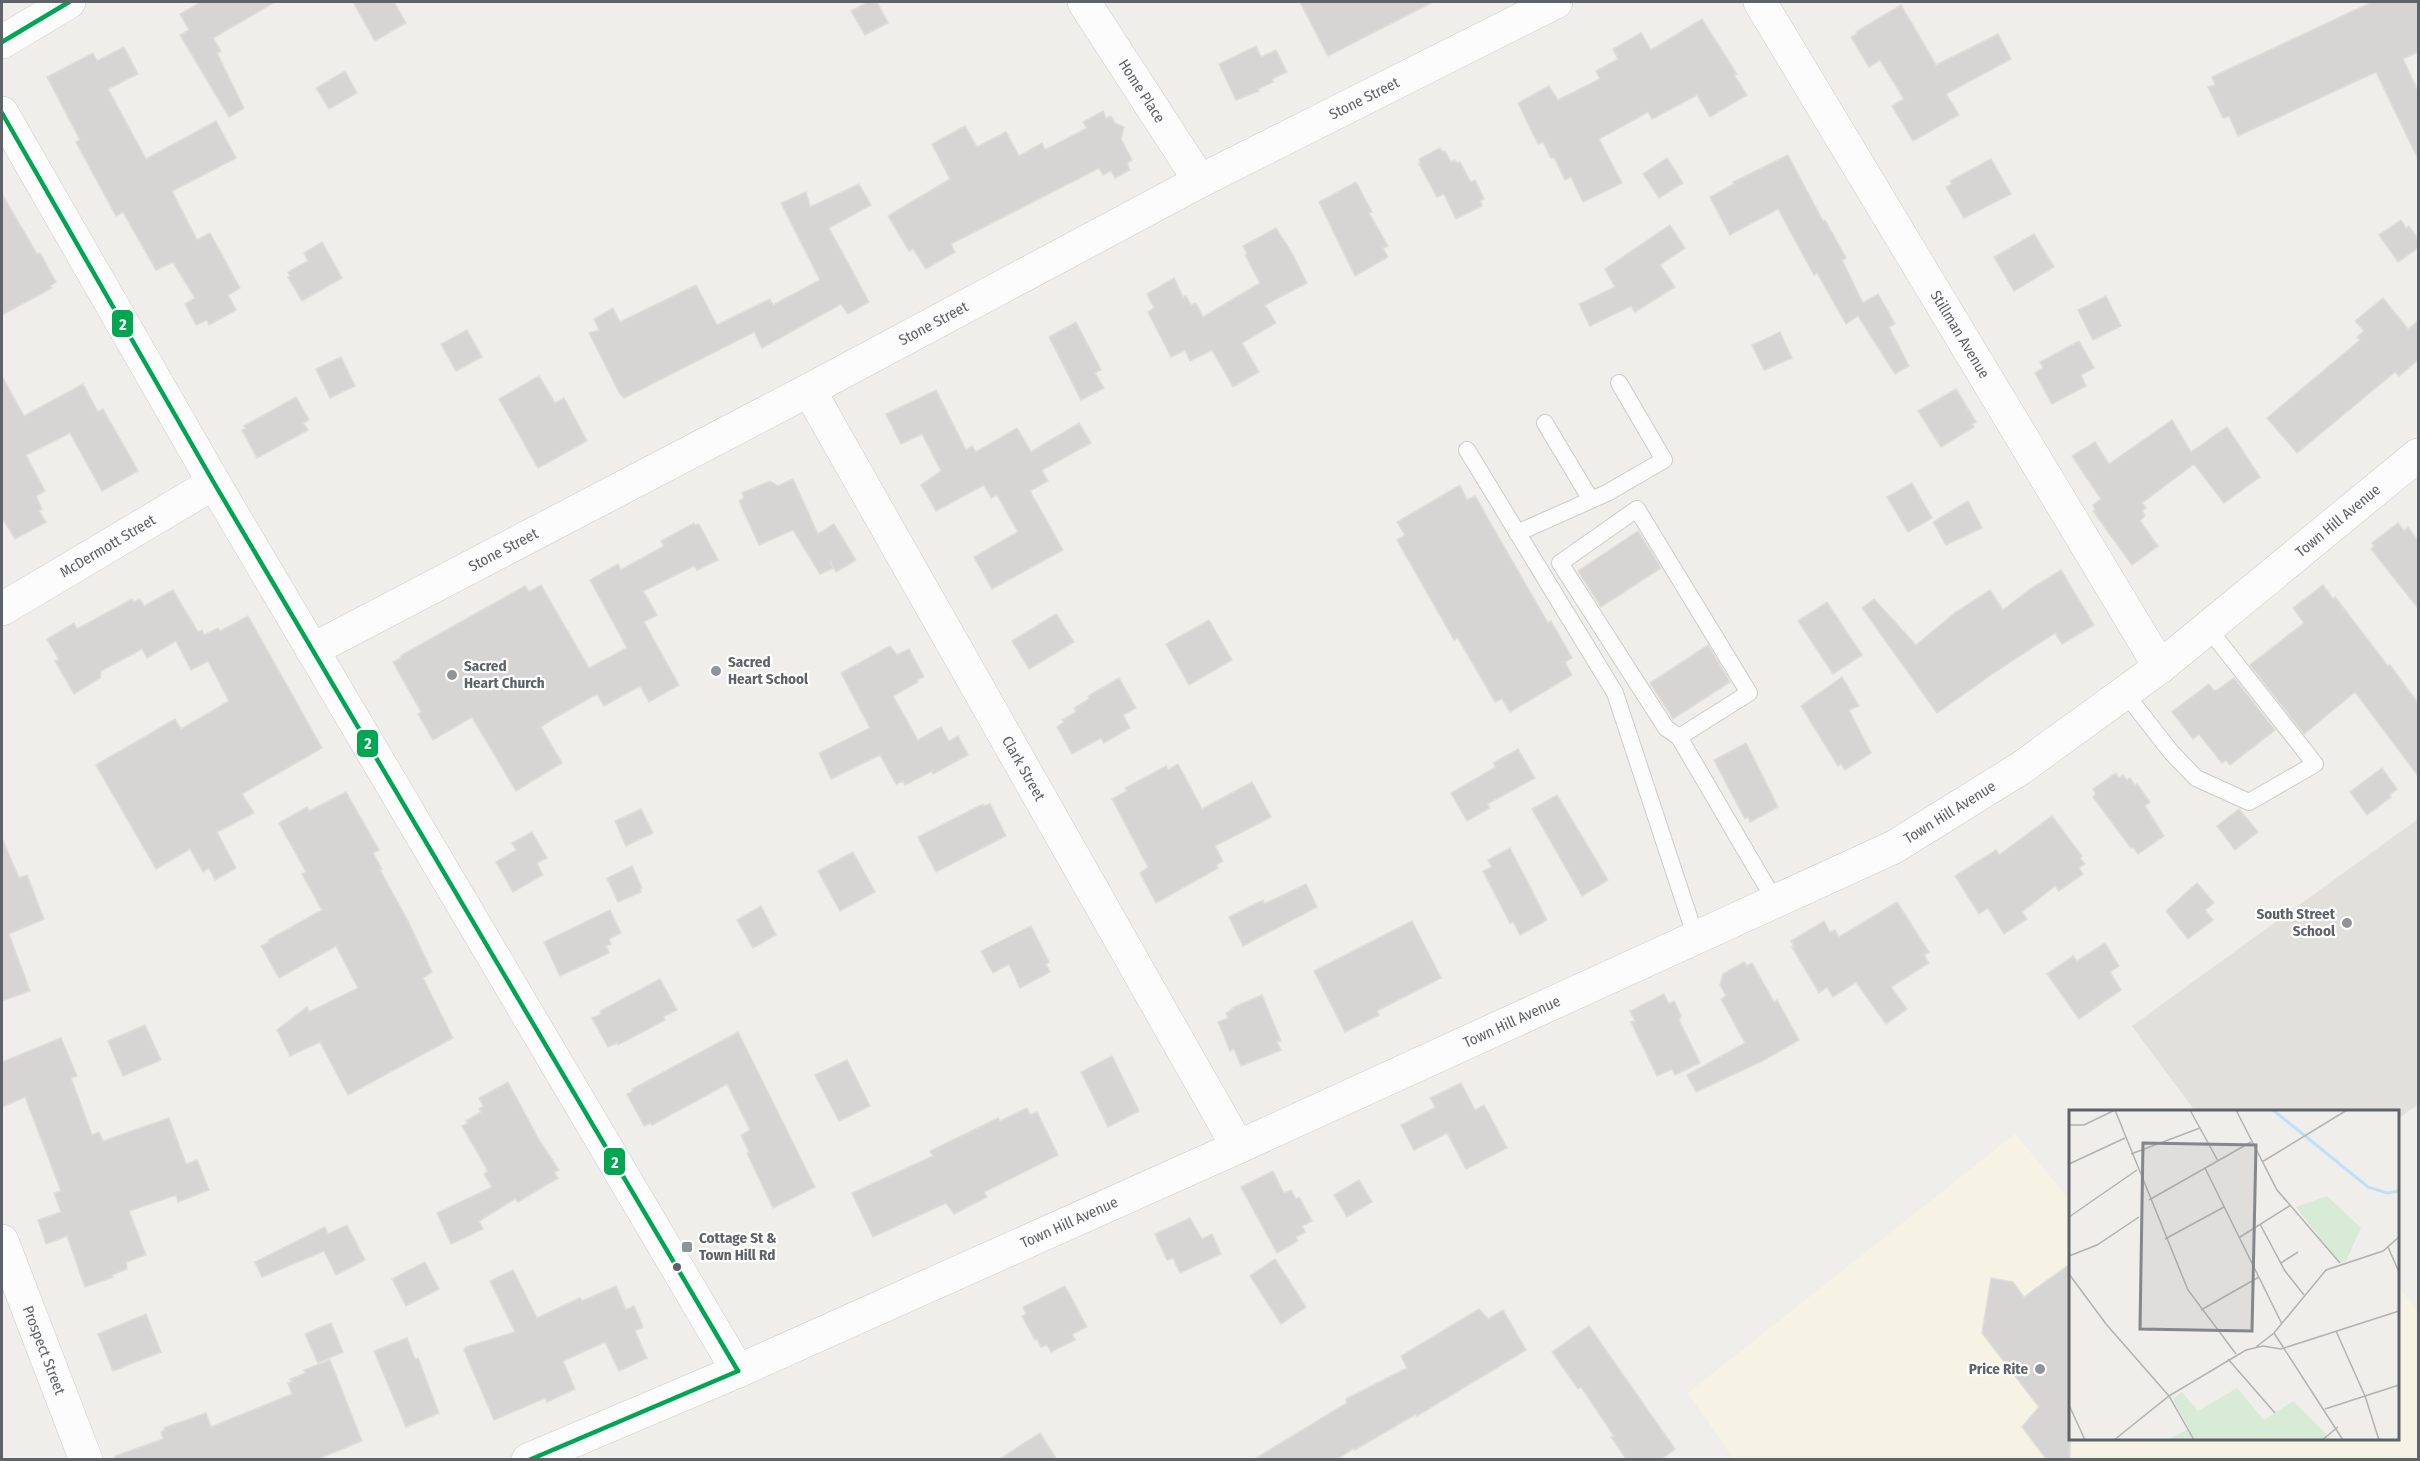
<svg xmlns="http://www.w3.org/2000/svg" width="2420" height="1461" font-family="'Fira Sans Condensed',sans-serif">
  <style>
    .commercial { fill: #f7f3e4 }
    .education { fill: #e2e0da }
    .building { fill: #d6d5d3; stroke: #deddd9; stroke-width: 1.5 }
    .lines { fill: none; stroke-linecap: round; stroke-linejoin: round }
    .service-casing { stroke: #cbcccc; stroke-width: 18 }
    .minor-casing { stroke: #cbcccc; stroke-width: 34 }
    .tertiary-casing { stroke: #cbcccc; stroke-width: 34 }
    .service { stroke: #fdfcfc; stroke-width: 16 }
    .minor { stroke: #fdfcfc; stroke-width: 33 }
    .tertiary { stroke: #fdfcfc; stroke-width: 33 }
    .bus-1-casing { stroke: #fff; stroke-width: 9 }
    .bus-1 { stroke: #00a651; stroke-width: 4.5 }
    .poi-dot { fill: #919496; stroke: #fff; stroke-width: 2 }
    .bus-dot { fill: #5f6368; stroke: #fff; stroke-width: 2 }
    .labels { text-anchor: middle; stroke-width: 4.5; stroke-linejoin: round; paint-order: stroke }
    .street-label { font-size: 15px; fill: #5f6368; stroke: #fff }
    .poi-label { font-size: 15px; font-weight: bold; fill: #5f6368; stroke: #fff; text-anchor: start }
    .inset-river { fill: none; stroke: #bfe0f9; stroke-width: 3 }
    .inset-road { fill: none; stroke: #b1b2b2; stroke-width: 1.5 }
    .view { fill: #84888a; fill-opacity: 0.15; stroke: #84888a; stroke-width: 3 }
    .inset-edge { fill: none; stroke: #5f6368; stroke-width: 3 }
    .line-badge { stroke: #fff; stroke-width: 2 }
    .badge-label { font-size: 16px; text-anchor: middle; font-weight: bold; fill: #fff }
  </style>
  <rect width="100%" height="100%" fill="#efeeea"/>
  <polygon class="commercial" points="2015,1134 2070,1200 2070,1438 2398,1438 2398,1286 2418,1312 2418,1459 1734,1459 1688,1393"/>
  <polygon class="education" points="2418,819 2418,1104 2398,1119 2398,1112 2195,1111 2132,1026"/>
  <g class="building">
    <polygon points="201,2 275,2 213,38 221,51 217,53 244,108 229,117 180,35 189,30 180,14"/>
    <polygon points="353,2 394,2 406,23 375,41"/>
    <polygon points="868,2 877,2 888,23 865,35 851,11"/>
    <polygon points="1300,2 1433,2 1328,56"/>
    <polygon points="2372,2 2418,2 2418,52 2403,59 2418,91 2418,159 2376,72 2238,136 2229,116 2223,118 2208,87 2215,85 2212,77"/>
    <polygon points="1901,5 1936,65 1998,34 2011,59 1946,94 1959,115 1913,141 1892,106 1904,99 1880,60 1869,67 1851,37 1857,34 1856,32"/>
    <polygon points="1702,19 1737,74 1734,75 1747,95 1710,117 1697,95 1652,119 1648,112 1599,139 1622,183 1583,202 1571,177 1565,180 1554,157 1551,158 1543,142 1538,144 1518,103 1549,86 1558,100 1600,79 1596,71 1618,59 1613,49 1641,33 1651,50"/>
    <polygon points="1256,46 1261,57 1276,50 1287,72 1272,79 1273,82 1258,89 1259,91 1236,100 1219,64"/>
    <polygon points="124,47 138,74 108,89 146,159 216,121 236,158 172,191 197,240 210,233 240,288 228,295 236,310 209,325 207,320 196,325 185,304 195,298 173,262 156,270 123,212 116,216 76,142 80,140 47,77 93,53 97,61"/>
    <polygon points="345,71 357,93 329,109 316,88"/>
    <polygon points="1103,111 1106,118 1111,116 1115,123 1124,127 1121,139 1132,160 1127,163 1130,170 1115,178 1111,171 1103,175 1099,168 951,244 955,252 926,269 913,249 909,251 888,216 950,179 932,144 965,126 977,147 1006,132 1019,156 1042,143 1045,150 1087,128 1083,122"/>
    <polygon points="1440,148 1443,152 1445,151 1451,162 1455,160 1457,163 1460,162 1471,182 1475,180 1484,199 1480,201 1482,206 1456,219 1444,194 1437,197 1419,164 1421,163 1419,159"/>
    <polygon points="1788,155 1823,221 1825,220 1846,258 1842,260 1863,303 1878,294 1895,324 1889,327 1909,366 1895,374 1858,316 1846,324 1817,273 1814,275 1778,209 1730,235 1710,197 1734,184 1733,182"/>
    <polygon points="1667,158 1683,183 1659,198 1643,174"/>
    <polygon points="1991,159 2011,194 1964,218 1946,187 1952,184 1950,181"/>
    <polygon points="1356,182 1372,212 1369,213 1388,246 1383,248 1388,257 1355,276 1319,202"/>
    <polygon points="859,184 871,205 829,228 869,302 848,314 841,304 762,348 754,332 624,398 620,394 589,333 599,330 594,319 613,308 620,322 696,285 717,325 770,299 773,305 820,280 781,203 806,192 810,207"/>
    <polygon points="2,194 37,254 40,253 56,282 50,286 52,288 2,315"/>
    <polygon points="2401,220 2406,228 2409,226 2418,239 2418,248 2398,262 2379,235"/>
    <polygon points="1670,225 1685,248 1660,265 1675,287 1635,312 1631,306 1590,326 1579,304 1615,287 1605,269"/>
    <polygon points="1276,228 1292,253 1307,283 1265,305 1276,323 1242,343 1259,372 1233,387 1212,350 1190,361 1185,350 1171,357 1148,312 1154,308 1147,294 1174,278 1183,297 1186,296 1191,305 1196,303 1203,317 1260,283 1245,255 1247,253 1243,246"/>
    <polygon points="2034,234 2054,267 2014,291 1994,257"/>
    <polygon points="322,242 342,278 302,301 288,277 290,276 288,272 308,261 304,253"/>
    <polygon points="2106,296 2121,326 2093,340 2078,310"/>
    <polygon points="2383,298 2408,329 2418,321 2418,360 2399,376 2395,372 2297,453 2267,418 2360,340 2357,337 2364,331 2355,321"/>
    <polygon points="1076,322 1101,370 1095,373 1104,388 1081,400 1049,337"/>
    <polygon points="467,330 482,357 456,371 441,344"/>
    <polygon points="1780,332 1792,358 1764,370 1752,345"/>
    <polygon points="2079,341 2094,368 2081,375 2086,386 2052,404 2035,373 2043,368 2040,362"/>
    <polygon points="341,357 355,386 330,398 316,369"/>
    <polygon points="2,376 24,416 83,384 98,412 103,409 138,471 102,491 70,433 26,455 45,491 36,496 42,509 39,511 46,522 15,539 2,518"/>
    <polygon points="539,376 555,403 564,398 587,441 538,468 499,399"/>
    <polygon points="1956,389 1976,422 1972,424 1974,427 1941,447 1918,411"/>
    <polygon points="936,390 966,450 972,446 976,452 1017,428 1031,452 1079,423 1091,443 1042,470 1048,481 1030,491 1063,550 992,589 974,557 1018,532 997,495 991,498 984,485 936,511 921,485 941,471 922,434 901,444 886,414"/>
    <polygon points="296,397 309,420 303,423 308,430 257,458 242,430 246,428 244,426"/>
    <polygon points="2172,420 2191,452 2227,427 2260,477 2224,503 2194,464 2142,503 2146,508 2142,511 2145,516 2140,521 2158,546 2132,565 2093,511 2095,509 2093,505 2101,499 2072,456 2095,442 2109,464"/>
    <polygon points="793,479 818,534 834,524 856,560 836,572 830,561 833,568 820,574 793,530 759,545 739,501 744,498 742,493 770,481 778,486"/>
    <polygon points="1912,483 1932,518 1908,532 1887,497"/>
    <polygon points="1460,485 1467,500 1475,496 1525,583 1548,623 1551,621 1572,658 1565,662 1572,675 1510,712 1502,699 1495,702 1458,638 1454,640 1397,540 1405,535 1397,522"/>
    <polygon points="1968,501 1982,528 1946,545 1933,522"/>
    <polygon points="694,523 695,525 699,524 718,560 697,570 694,566 643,591 657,615 644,622 679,685 649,702 640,686 604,706 597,694 553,719 541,727 562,763 516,791 472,717 433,740 418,714 421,712 393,662 401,658 400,656 525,586 529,592 541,585 589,668 627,648 590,580 618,564 621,570 664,546 661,541"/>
    <polygon points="2398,523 2404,531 2408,527 2418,541 2418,608 2371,549 2374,546 2372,543"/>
    <polygon points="1638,531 1661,568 1601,607 1578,571"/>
    <polygon points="2061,570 2094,625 2062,644 2055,633 1998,670 1937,713 1862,608 1874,599 1916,645 1956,612 1990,590 2003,610 2030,589"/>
    <polygon points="2323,585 2333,599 2335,597 2388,666 2390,665 2418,703 2418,776 2355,692 2304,734 2250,665 2304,623 2293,608"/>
    <polygon points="173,590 198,632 202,630 204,635 218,628 220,631 248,616 322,748 242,794 254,813 217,832 236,868 215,880 209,868 203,872 190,849 156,869 96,765 175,719 181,729 229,701 208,661 191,670 176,641 147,658 142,649 101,671 100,678 74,694 55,661 59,660 47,639 74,623 77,629 132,599 134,602 140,599 144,606"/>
    <polygon points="1827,602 1862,655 1833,674 1798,621"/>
    <polygon points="1056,614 1074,642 1029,669 1012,641"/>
    <polygon points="1209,620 1232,660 1189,685 1166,644"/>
    <polygon points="1708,645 1730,682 1673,719 1650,683"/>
    <polygon points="890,646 897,655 909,649 924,677 917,680 918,682 893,696 918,740 941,727 949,741 958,736 968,755 933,774 932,771 905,785 903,781 896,784 880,755 831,779 819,753 870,728 841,673"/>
    <polygon points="1842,677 1859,706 1849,710 1871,753 1845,770 1841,764 1838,766 1801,706"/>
    <polygon points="1119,678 1136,708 1123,715 1130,728 1104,743 1101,738 1072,754 1057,727 1064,722 1062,720 1076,712 1074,708 1089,699 1088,696"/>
    <polygon points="2234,678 2275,730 2230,765 2226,760 2222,763 2199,734 2193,739 2172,712 2209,684 2214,691 2217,690"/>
    <polygon points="1746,743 1778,807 1750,822 1748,817 1745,819 1714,760"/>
    <polygon points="1518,749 1535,778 1487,804 1490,808 1467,821 1451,793 1496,767 1493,763"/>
    <polygon points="1178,764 1202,809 1252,782 1271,817 1215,846 1223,861 1216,865 1218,868 1156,903 1140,873 1148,867 1112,799 1127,791 1125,788 1166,766 1168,770"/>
    <polygon points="2382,768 2397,789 2389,795 2391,797 2367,815 2350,792"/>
    <polygon points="2116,773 2119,778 2123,775 2127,780 2130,778 2135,785 2137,784 2150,802 2145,806 2164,836 2138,854 2133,847 2131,848 2093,797 2096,794 2093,789"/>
    <polygon points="346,792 379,850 373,853 382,869 380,870 408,921 432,972 423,978 453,1038 348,1095 320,1042 290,1056 277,1030 307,1007 309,1012 358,988 336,946 279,978 261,946 269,942 268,940 322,910 302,874 306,872 279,823 307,807 309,811"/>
    <polygon points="1557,795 1608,880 1582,896 1532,809"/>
    <polygon points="983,804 984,806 990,804 1006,836 936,872 918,837"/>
    <polygon points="641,809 653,833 626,846 615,821"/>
    <polygon points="2239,809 2258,832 2235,850 2217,826"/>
    <polygon points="2052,816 2082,856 2080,858 2085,864 2079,868 2083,874 2059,891 2055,886 2022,912 2027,919 2004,934 1988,908 1979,914 1955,876 1996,850 1999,855"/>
    <polygon points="532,832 547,858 537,863 543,875 513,892 496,862 516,850 512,843"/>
    <polygon points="2,838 19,878 27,875 44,919 9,934 30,991 2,1001"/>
    <polygon points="1510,848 1547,920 1520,935 1513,922 1510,923 1483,871 1492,867 1488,860"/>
    <polygon points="853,852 875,892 840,911 818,871"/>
    <polygon points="632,866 642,888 640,889 641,892 618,902 607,878"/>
    <polygon points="2197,883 2214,903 2205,910 2213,920 2188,939 2166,911"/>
    <polygon points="1306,884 1317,907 1243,946 1229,917 1263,900 1264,904"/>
    <polygon points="1897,902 1929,952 1924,955 1929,963 1891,987 1907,1009 1886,1024 1856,982 1833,997 1827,987 1819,993 1792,947 1794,946 1791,941 1824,921 1830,932 1835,930 1839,937"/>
    <polygon points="761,906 776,935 753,948 737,920"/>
    <polygon points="610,910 621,933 609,939 611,944 606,946 609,953 560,976 544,942"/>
    <polygon points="1412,921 1441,978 1377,1011 1379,1015 1345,1032 1314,971"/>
    <polygon points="1031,926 1049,962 1046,964 1050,972 1020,988 1009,964 993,973 981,951"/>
    <polygon points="2105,943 2119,966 2110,972 2121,990 2079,1019 2047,974 2073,956 2077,961"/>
    <polygon points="1744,962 1747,966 1752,963 1774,1002 1777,1000 1799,1040 1762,1061 1696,1092 1687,1075 1745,1043 1721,999 1726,996 1720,985 1723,974"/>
    <polygon points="660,979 677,1010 663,1017 665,1020 618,1045 617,1043 608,1047 592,1018 601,1014 600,1011"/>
    <polygon points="1664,994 1669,1004 1674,1001 1681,1016 1679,1020 1700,1063 1675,1075 1672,1069 1657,1076 1631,1022 1635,1021 1630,1011"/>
    <polygon points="1262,995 1281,1041 1277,1042 1281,1050 1241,1066 1234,1049 1230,1051 1218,1022 1228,1018 1226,1013 1233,1009 1232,1008"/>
    <polygon points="145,1025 161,1060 123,1076 108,1041"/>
    <polygon points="738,1032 815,1187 773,1208 747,1153 749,1152 741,1135 750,1130 727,1084 652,1125 650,1123 644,1126 627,1094 633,1091 632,1089"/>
    <polygon points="61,1038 77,1076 71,1078 92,1135 99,1132 103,1141 169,1118 186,1164 197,1160 209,1190 178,1202 176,1195 129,1211 146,1255 126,1262 127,1269 112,1275 113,1277 85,1287 67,1236 46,1244 38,1220 61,1212 54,1193 61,1191 25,1097 2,1107 2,1062"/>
    <polygon points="1112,1056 1139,1111 1108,1127 1081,1072"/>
    <polygon points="847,1060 870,1106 839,1121 815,1075"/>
    <polygon points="508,1082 539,1140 559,1170 554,1172 558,1178 518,1202 515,1199 479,1221 483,1229 451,1244 437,1213 492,1187 484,1174 488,1171 462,1126 468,1123 466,1121 481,1112 479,1109 483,1106 479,1098"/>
    <polygon points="1461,1083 1475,1110 1484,1105 1507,1148 1466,1169 1447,1133 1414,1150 1401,1125 1434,1108 1435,1106 1430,1098"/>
    <polygon points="1027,1108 1030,1115 1037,1112 1058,1155 984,1192 987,1197 954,1214 946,1203 873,1237 852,1193 933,1156 930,1151 998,1118 1000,1121"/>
    <polygon points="1273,1171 1284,1193 1291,1190 1296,1199 1299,1197 1312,1221 1302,1226 1305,1232 1296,1237 1298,1241 1277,1253 1241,1187"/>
    <polygon points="1359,1180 1372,1202 1347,1217 1334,1195"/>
    <polygon points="1190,1218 1202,1239 1212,1234 1221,1254 1180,1273 1173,1258 1167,1260 1155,1234"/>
    <polygon points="347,1225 365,1260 336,1275 324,1251 262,1277 255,1262 325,1227 328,1234"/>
    <polygon points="1275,1259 1306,1307 1281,1324 1250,1276"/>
    <polygon points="425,1262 439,1289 406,1306 392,1279"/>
    <polygon points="2070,1264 2070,1460 2047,1460 2022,1427 2039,1407 1982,1333 1991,1278 2013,1282 2024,1297"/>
    <polygon points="513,1270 537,1318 580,1298 582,1301 616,1286 626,1310 634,1306 643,1327 635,1331 647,1358 619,1371 605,1342 563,1361 575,1389 547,1402 545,1398 494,1420 464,1350 466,1347 515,1332 490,1281"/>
    <polygon points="1065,1286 1087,1327 1072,1334 1075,1340 1051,1352 1047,1345 1041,1347 1037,1339 1035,1340 1022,1316 1026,1314 1023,1307"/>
    <polygon points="1479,1309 1488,1319 1503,1310 1526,1350 1417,1416 1416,1414 1355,1450 1354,1448 1336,1460 1253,1460 1347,1403 1346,1399 1407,1368 1401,1356"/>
    <polygon points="146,1314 161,1352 113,1371 98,1334"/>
    <polygon points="331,1323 343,1352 318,1363 305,1334"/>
    <polygon points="1589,1326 1675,1449 1660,1460 1627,1460 1611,1437 1614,1436 1581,1387 1578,1389 1552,1352"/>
    <polygon points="407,1338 415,1359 418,1358 439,1413 406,1427 374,1351"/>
    <polygon points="330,1360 362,1441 315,1460 115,1460 115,1456 163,1439 161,1432 165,1430 164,1428 206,1413 211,1427 292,1394 288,1383 292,1382 290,1379 306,1373 304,1370"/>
    <polygon points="1040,1433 1057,1460 998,1460"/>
  </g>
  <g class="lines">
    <g class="service-casing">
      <g id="service">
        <polyline points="1545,423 1591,500"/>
        <polyline points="1467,450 1615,693 1696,938"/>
        <polyline points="1517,533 1607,493 1664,460 1619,383"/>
        <polyline points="2125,693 2171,752 2196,778 2249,802 2315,764 2208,628"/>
        <polyline points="1679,737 1666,728 1560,563 1637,509 1749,693 1679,737 1775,901"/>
      </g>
    </g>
    <g class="minor-casing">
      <g id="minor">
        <path id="s1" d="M1084,2L1200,181"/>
        <path id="s2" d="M1760,2L2160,667"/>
        <polyline points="2,42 69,2"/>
        <polyline points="2,113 214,483 738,1371"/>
        <path id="s3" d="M809,390L1238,1147"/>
        <path id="s4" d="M2,609L214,483"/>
        <path id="s5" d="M312,650L809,390L1200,181L1556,2"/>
        <path id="s6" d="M2,1241L86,1460"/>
      </g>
    </g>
    <g class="tertiary-casing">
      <g id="tertiary">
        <path id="s7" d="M528,1460L738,1371L1238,1147L1894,847L2021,768L2160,667L2418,455"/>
      </g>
    </g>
    <use href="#service" class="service"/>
    <use href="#minor" class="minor"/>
    <use href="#tertiary" class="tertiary"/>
    <g class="bus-1-casing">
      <g id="bus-1">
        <polyline points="2,42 69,2"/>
        <polyline points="2,113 214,483 738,1371"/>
        <polyline points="529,1460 738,1371"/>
      </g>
    </g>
    <use href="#bus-1" class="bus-1"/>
  </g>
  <g class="poi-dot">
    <circle cx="716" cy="671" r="6"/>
    <circle cx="452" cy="675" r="6"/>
    <circle cx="2347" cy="923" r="6"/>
    <rect x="681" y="1241" width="12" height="12" rx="3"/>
    <circle cx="2040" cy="1369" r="6"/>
  </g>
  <circle class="bus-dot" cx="677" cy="1267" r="5"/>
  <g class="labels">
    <g class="street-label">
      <text dy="5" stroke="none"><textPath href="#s1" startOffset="106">Home Place</textPath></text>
      <text dy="5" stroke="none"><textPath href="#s5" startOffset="1188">Stone Street</textPath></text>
      <text dy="5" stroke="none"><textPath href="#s5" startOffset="702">Stone Street</textPath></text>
      <text dy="5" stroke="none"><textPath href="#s2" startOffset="388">Stillman Avenue</textPath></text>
      <text dy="5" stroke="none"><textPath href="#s7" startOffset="2049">Town Hill Avenue</textPath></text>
      <text dy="5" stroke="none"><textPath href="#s4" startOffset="123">McDermott Street</textPath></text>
      <text dy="5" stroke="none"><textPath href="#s5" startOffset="216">Stone Street</textPath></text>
      <text dy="5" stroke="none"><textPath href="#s3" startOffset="435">Clark Street</textPath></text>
      <text dy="5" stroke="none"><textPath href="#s7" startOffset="1563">Town Hill Avenue</textPath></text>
      <text dy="5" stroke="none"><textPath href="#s7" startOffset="1077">Town Hill Avenue</textPath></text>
      <text dy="5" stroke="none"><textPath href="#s7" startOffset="591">Town Hill Avenue</textPath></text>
      <text dy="5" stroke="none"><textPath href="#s6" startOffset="117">Prospect Street</textPath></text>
    </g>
    <g class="poi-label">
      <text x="728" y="667">Sacred<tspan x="728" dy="17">Heart School</tspan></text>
      <text x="464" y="671">Sacred<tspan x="464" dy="17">Heart Church</tspan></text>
      <text x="2335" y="919" text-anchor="end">South Street<tspan x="2335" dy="17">School</tspan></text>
      <text x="699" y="1243">Cottage St &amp;<tspan x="699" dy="17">Town Hill Rd</tspan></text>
      <text x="2028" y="1374" text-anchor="end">Price Rite</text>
    </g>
  </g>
  <g transform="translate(2069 1110)">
    <rect width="330" height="330" fill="#efeeea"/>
    <path d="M258,86L292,118L277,151L271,153L227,97ZM168,278L195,310L224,291L263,330H97L120,319L104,289L113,282L129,301Z" fill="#d8ebd6"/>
    <path class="inset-river" d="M204,0L299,77L318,83L330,81"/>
    <path class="inset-road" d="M46,0L119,180L167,244M121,0L149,51M167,0L208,80L271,153M0,15H15L46,0M62,44L131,18M193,52L278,0M0,54L56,28M136,58L213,214M80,90L182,32M0,107L68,60M191,114L216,161L235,185M171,127L222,95M96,129L155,97M319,137L330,162M0,146L28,135L70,107M212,153L229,142M0,164L37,214L100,286L177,240L194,236L212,239L330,201M132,200L190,167M267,221L296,286L310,330M205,223L274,330M187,237L205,223L257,160L314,141L330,127M159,249L206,303M0,295L16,330M256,299L330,275M45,330L100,286L125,330M253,330L269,317"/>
    <path class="view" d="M74,33L187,35L183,221L71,219Z"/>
    <rect width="330" height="330" class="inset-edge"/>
  </g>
  <g class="line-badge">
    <rect x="111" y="309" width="23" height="29" rx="6" fill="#00a651"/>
    <rect x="356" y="729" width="23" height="29" rx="6" fill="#00a651"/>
    <rect x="603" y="1147" width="23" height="29" rx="6" fill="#00a651"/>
  </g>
  <g class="badge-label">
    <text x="123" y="330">2</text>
    <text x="368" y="749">2</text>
    <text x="615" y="1168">2</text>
  </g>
  <rect width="2420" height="1461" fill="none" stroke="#5f6368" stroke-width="6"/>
</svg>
